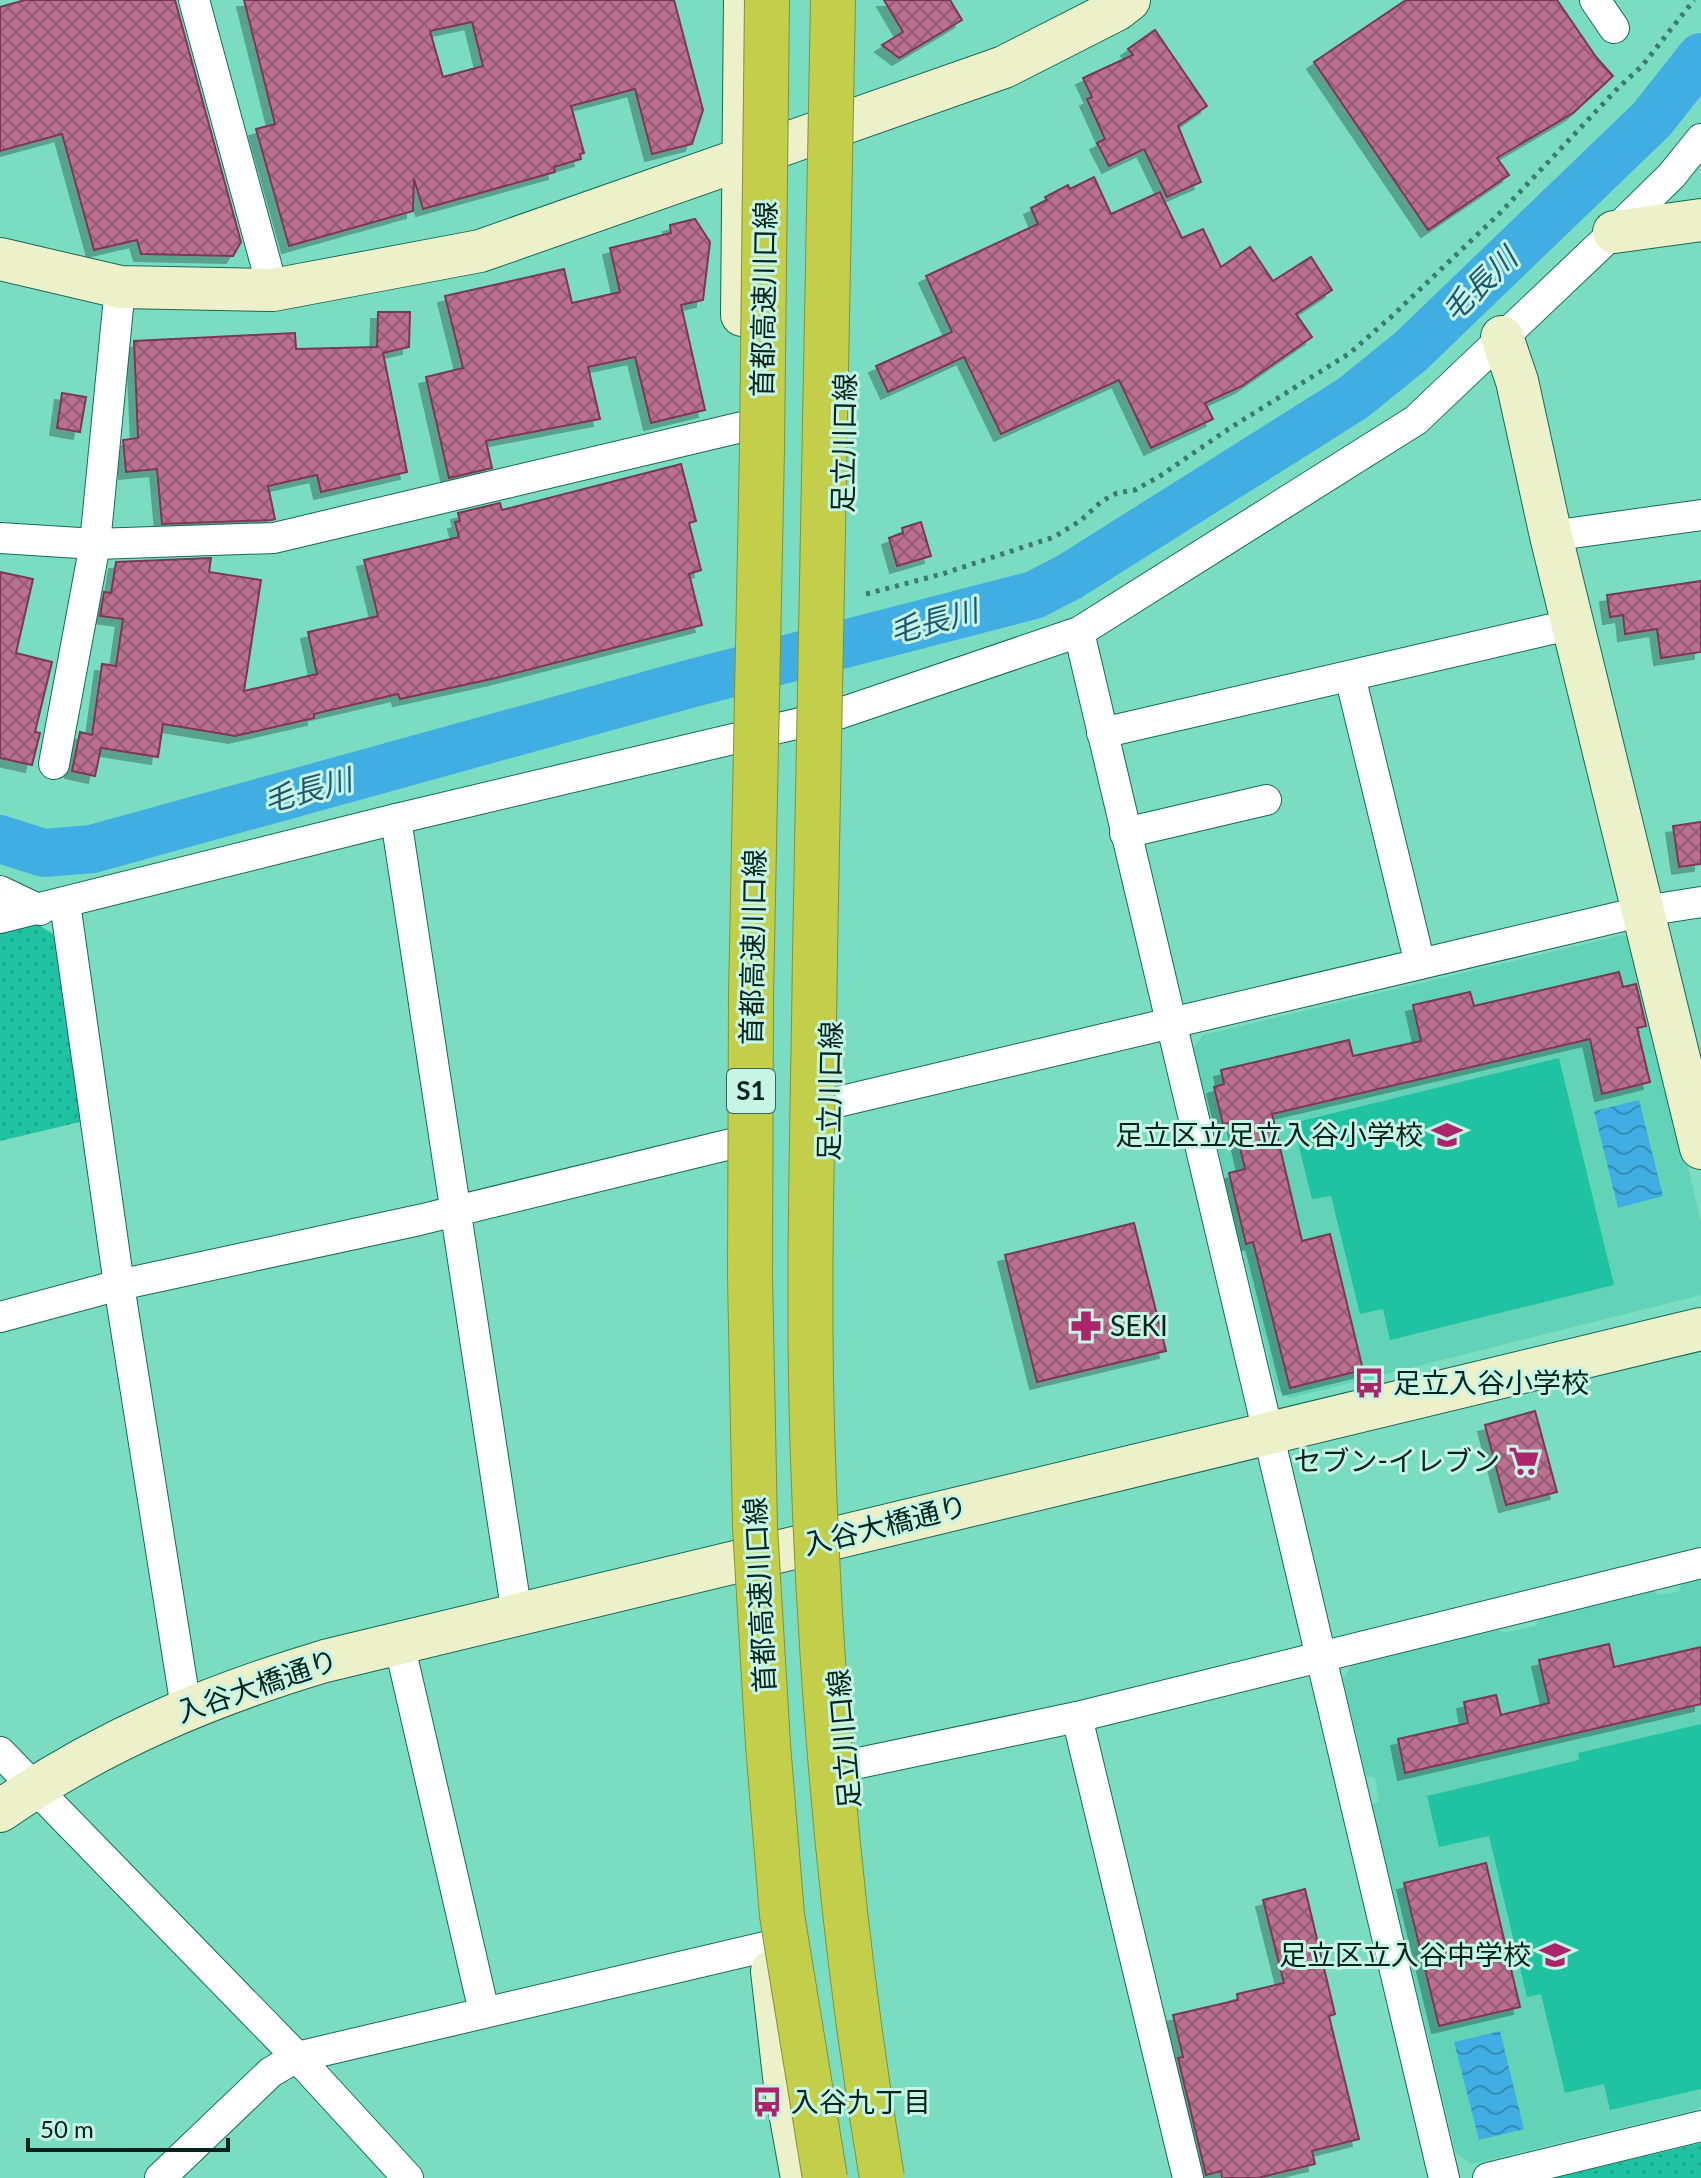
<svg xmlns="http://www.w3.org/2000/svg" width="1701" height="2178" font-family="Lato,'Noto Sans JP',sans-serif">
  <style>
    .built { fill: #62d3b6 }
    .green { fill: #1fc2a1 }
    .park { fill: url(#park-dots) }
    .water { fill: url(#water-waves) }
    .lines { fill: none; stroke-linecap: round; stroke-linejoin: round }
    .river { stroke: #40ade3; stroke-width: 48 }
    .building { fill: url(#building-cross-hatch); stroke: #7b3755; stroke-width: 2; fill-rule: evenodd; filter: url(#shadow) }
    .street-casing { stroke: #186a58; stroke-width: 32 }
    .secondary-casing { stroke: #186a58; stroke-width: 44 }
    .path { stroke: #3c7c6b; stroke-width: 5; stroke-dasharray: 4 6; stroke-linecap: butt }
    .street { stroke: #fff; stroke-width: 30 }
    .secondary { stroke: #edf1c9; stroke-width: 42 }
    .highway-bridge-casing { stroke: #80933a; stroke-width: 46; stroke-linecap: butt }
    .highway-bridge { stroke: #c3cf4a; stroke-width: 44 }
    .labels { text-anchor: middle; stroke-width: 6; stroke-linejoin: round; paint-order: stroke }
    .shield { fill: #c6f4e5; stroke: #3e6258; stroke-width: 2 }
    .shield-label { font-size: 26px; font-weight: bold; fill: #03231c }
    .street-label { font-size: 28px; fill: #03231c; stroke: #c6f4e5 }
    .poi-label { font-size: 28px; fill: #03231c; stroke: #c6f4e5; text-anchor: end }
    .water-label { font-size: 30px; font-style: italic; fill: #1d5672; stroke: #c6f4e5 }
  </style>
  <defs>
    <pattern id="park-dots" width="8" height="8" patternUnits="userSpaceOnUse" patternTransform="scale(2)"><rect width="8" height="8" fill="#1fc2a1"/><path d="M2 2h.1M6 6h.1" fill="none" stroke="#1aa68a" stroke-width="1.8" stroke-linecap="round"/></pattern>
    <pattern id="water-waves" width="16" height="10" patternUnits="userSpaceOnUse" patternTransform="scale(2)"><rect width="16" height="10" fill="#40ade3"/><path d="M0 5q4-4 8 0t8 0" fill="none" stroke="#338cb7"/></pattern>
    <pattern id="building-cross-hatch" width="8" height="8" patternUnits="userSpaceOnUse" patternTransform="scale(2)"><rect width="8" height="8" fill="#ba6f8e"/><path d="M0 0l8 8M0 8l8-8" fill="none" stroke="#955b73"/></pattern>
    <filter id="shadow"><feDropShadow dx="-7" dy="7" stdDeviation="0" flood-color="#0004"/></filter>
  </defs>
  <rect width="100%" height="100%" fill="#7addc2"/>
  <g class="built">
    <polygon points="1623,935 1635,943 1701,1222 1701,1295 1290,1398 1276,1389 1193,1048 1203,1035"/>
    <polygon points="1701,1577 1701,2105 1699,2109 1472,2164 1456,2154 1372,1805 1379,1801 1375,1778 1366,1775 1343,1679 1355,1661 1495,1627 1503,1633 1536,1626 1541,1616 1650,1588 1658,1595 1678,1592 1683,1582"/>
  </g>
  <g class="green">
    <polygon points="1559,1058 1614,1285 1390,1340 1383,1309 1360,1314 1331,1196 1312,1199 1293,1123"/>
    <polygon points="1701,1724 1701,2089 1610,2110 1604,2084 1565,2093 1541,1994 1527,1997 1489,1836 1439,1847 1427,1796 1579,1760 1578,1753"/>
  </g>
  <g class="park">
    <polygon points="37,924 56,936 80,1122 0,1141 0,932"/>
    <polygon points="1701,2143 1701,2178 1554,2178"/>
  </g>
  <g class="water">
    <polygon points="1639,1100 1663,1196 1618,1208 1594,1111"/>
    <polygon points="1500,2031 1524,2129 1479,2140 1454,2042"/>
  </g>
  <g class="lines">
    <polyline class="river" points="0,839 44,853 92,849 689,684 1034,595 1069,577 1353,398 1411,351 1652,119 1701,57"/>
  </g>
  <g class="building">
    <polygon points="25,0 175,0 241,242 233,256 141,254 137,240 94,250 62,134 0,151 0,7"/>
    <path d="M244,0H674L703,110L692,144L652,154L635,89L571,106L584,153L580,154L581,159L554,167L555,172L423,209L414,179L413,211L289,246L256,129L275,124ZM472,22L483,66L443,77L430,31Z"/>
    <polygon points="884,0 950,0 962,20 899,58 882,45 903,32"/>
    <polygon points="1406,0 1557,0 1596,57 1613,76 1573,113 1497,158 1509,175 1428,230 1314,62"/>
    <polygon points="1155,30 1207,106 1178,126 1201,182 1167,197 1144,149 1109,166 1097,143 1105,139 1087,99 1092,97 1083,78 1133,55 1128,49"/>
    <polygon points="1094,177 1111,214 1160,192 1182,238 1203,229 1221,267 1250,247 1273,281 1311,257 1332,290 1296,314 1312,337 1242,386 1205,403 1213,419 1151,448 1119,380 1001,434 964,357 888,392 876,366 952,332 926,276 1038,224 1031,208 1047,200 1045,197 1068,185 1070,189"/>
    <polygon points="695,219 710,242 703,300 681,305 705,410 651,423 635,357 588,367 600,419 486,441 492,468 449,478 426,377 463,368 445,296 564,269 572,303 620,292 610,248 671,233 670,225"/>
    <polygon points="378,312 410,312 409,347 383,353 407,472 321,492 317,475 268,486 275,519 272,520 162,524 157,469 126,472 123,440 138,438 134,341 295,333 296,349 377,347"/>
    <polygon points="62,393 86,397 80,432 57,428"/>
    <polygon points="681,464 696,521 689,523 701,570 689,574 702,625 496,678 400,699 398,694 314,714 314,718 235,736 163,724 158,757 101,748 95,776 72,771 80,732 92,735 102,664 116,666 123,619 100,616 104,592 111,593 116,562 211,558 209,572 261,580 244,691 317,674 308,632 378,616 364,560 459,537 455,522 460,521 458,513 500,503 502,510"/>
    <polygon points="921,522 931,556 897,566 889,538 903,533 902,528"/>
    <polygon points="0,572 33,579 16,653 52,662 35,732 40,733 32,765 0,758"/>
    <polygon points="1701,581 1701,652 1661,658 1657,629 1625,634 1623,615 1610,617 1607,595"/>
    <polygon points="1701,822 1701,864 1679,867 1673,826"/>
    <polygon points="1619,972 1623,987 1636,984 1646,1026 1637,1028 1650,1082 1602,1094 1590,1039 1272,1114 1302,1241 1330,1234 1363,1370 1290,1388 1253,1242 1246,1244 1229,1173 1245,1169 1234,1122 1223,1124 1214,1087 1224,1084 1221,1070 1349,1040 1353,1056 1421,1041 1413,1005 1470,992 1474,1006"/>
    <polygon points="1134,1223 1166,1351 1037,1382 1005,1255"/>
    <polygon points="1535,1411 1557,1492 1506,1505 1485,1425"/>
    <polygon points="1609,1644 1614,1667 1701,1647 1701,1704 1405,1773 1398,1739 1468,1723 1464,1702 1496,1695 1501,1715 1549,1703 1539,1660"/>
    <polygon points="1486,1863 1520,2007 1439,2026 1404,1883"/>
    <polygon points="1305,1889 1335,2014 1329,2016 1359,2139 1312,2151 1315,2164 1258,2178 1222,2178 1221,2171 1206,2175 1178,2058 1183,2057 1173,2015 1238,2000 1237,1994 1284,1983 1263,1900"/>
  </g>
  <g class="lines">
    <g class="street-casing">
      <g id="street">
        <polyline points="194,0 273,290"/>
        <polyline points="1595,0 1614,28"/>
        <polyline points="1551,536 1701,515"/>
        <polyline points="0,538 95,544 274,538 742,427"/>
        <polyline points="1079,632 1444,2178"/>
        <polyline points="1350,676 1420,964"/>
        <polyline points="1102,733 1573,624"/>
        <polyline points="54,764 95,544 120,287"/>
        <polyline points="396,819 517,1615"/>
        <polyline points="1125,833 1266,800"/>
        <polyline points="0,891 40,910"/>
        <polyline points="65,903 119,1285 186,1708"/>
        <polyline points="0,918 396,819 838,714 1079,632 1416,420 1614,232 1672,175 1701,139"/>
        <polyline points="829,1104 1644,911 1701,902"/>
        <polyline points="0,1317 119,1285 419,1220 731,1144"/>
        <polyline points="399,1643 484,2012"/>
        <polyline points="1077,1717 1188,2178"/>
        <polyline points="0,1752 297,2057 408,2178"/>
        <polyline points="845,1766 1077,1717 1701,1563"/>
        <polyline points="160,2178 271,2072 297,2057 769,1946"/>
        <polyline points="1488,2178 1701,2126"/>
      </g>
    </g>
    <g class="secondary-casing">
      <g id="secondary">
        <polyline points="1614,232 1701,220"/>
        <polyline points="0,259 120,287 273,290 480,251 1004,67 1116,10 1129,0"/>
        <polyline points="742,315 745,0"/>
        <polyline points="1502,337 1517,381 1551,536 1701,1148"/>
        <path d="M0,1811C101,1741 208,1696 325,1661L1701,1329"/>
        <polyline points="772,1971 785,2085 802,2178"/>
      </g>
    </g>
    <polyline class="path" points="866,594 942,574 1054,537 1080,521 1102,501 1117,493 1135,490 1160,476 1230,428 1350,353 1392,316 1500,213 1618,88 1642,66 1694,0"/>
    <use href="#street" class="street"/>
    <use href="#secondary" class="secondary"/>
    <g class="highway-bridge-casing">
      <g id="highway-bridge">
        <polyline points="767,0 762,448 751,996 750,1277 755,1527 768,1745 782,1915 825,2178"/>
        <path d="M833,0C825,318 819,636 815,954C813,1121 807,1291 813,1458C821,1700 842,1940 882,2178"/>
      </g>
    </g>
    <use href="#highway-bridge" class="highway-bridge"/>
  </g>
  <defs>
    <g id="school-bare" transform="scale(2.4)"><path d="M0-5L7-2L0 1L-7-2ZM-4 1L0 2.5L4 1V4Q0 6-4 4Z" fill="#ac256b" stroke="#c6f4e5" stroke-width="2.5" paint-order="stroke"/></g>
    <g id="pharmacy-bare" transform="scale(2.4)"><path d="M-2-6h4v4h4v4h-4v4h-4v-4h-4v-4h4Z" fill="#ac256b" stroke="#c6f4e5" stroke-width="2.5" paint-order="stroke"/></g>
    <g id="bus-bare" transform="scale(2.4)"><path d="M-5-6H5V4H4V6H2V4H-2V6H-4V4H-5ZM-3.5-4V0h7V-4ZM-3.5 1.2v1.5H-2V1.2ZM2 1.2v1.5H3.5V1.2Z" fill="#ac256b" stroke="#c6f4e5" stroke-width="2.5" paint-order="stroke"/></g>
    <g id="supermarket-bare" transform="scale(2.4)"><path d="M-6-5.5h2.5l.6 2H6L4.5 2H-2.5L-4.4-4H-6ZM-1.5 3.2a1.3 1.3 0 1 0 .1 0ZM3 3.2a1.3 1.3 0 1 0 .1 0Z" fill="#ac256b" stroke="#c6f4e5" stroke-width="2.5" paint-order="stroke"/></g>
  </defs>
  <g fill-rule="evenodd">
    <use href="#school-bare" x="1447" y="1135"/>
    <use href="#pharmacy-bare" x="1086" y="1326"/>
    <use href="#bus-bare" x="1369" y="1383"/>
    <use href="#supermarket-bare" x="1524" y="1461"/>
    <use href="#school-bare" x="1555" y="1955"/>
    <use href="#bus-bare" x="767" y="2102"/>
  </g>
  <g class="labels">
    <rect class="shield" x="727" y="1069" width="48" height="44" rx="6"/>
    <g class="shield-label">
      <text x="751" y="1100">S1</text>
    </g>
    <g class="street-label">
      <text transform="translate(764 299) rotate(-89)" y="10">首都高速川口線</text>
      <text transform="translate(844 443) rotate(-89)" y="10">足立川口線</text>
      <text transform="translate(753 947) rotate(-89)" y="10">首都高速川口線</text>
      <text transform="translate(830 1091) rotate(-89)" y="10">足立川口線</text>
      <text transform="translate(885 1525) rotate(-14)" y="10">入谷大橋通り</text>
      <text transform="translate(760 1595) rotate(-93)" y="10">首都高速川口線</text>
      <text transform="translate(257 1686) rotate(-19)" y="10">入谷大橋通り</text>
      <text transform="translate(844 1739) rotate(-95)" y="10">足立川口線</text>
    </g>
    <g class="poi-label">
      <text x="1423" y="1145">足立区立足立入谷小学校</text>
      <text x="1110" y="1336" text-anchor="start">SEKI</text>
      <text x="1393" y="1393" text-anchor="start">足立入谷小学校</text>
      <text x="1500" y="1471">セブン-イレブン</text>
      <text x="1531" y="1965">足立区立入谷中学校</text>
      <text x="791" y="2112" text-anchor="start">入谷九丁目</text>
    </g>
    <g class="water-label">
      <text transform="translate(1480 285) rotate(-44)" y="10">毛長川</text>
      <text transform="translate(934 622) rotate(-15)" y="10">毛長川</text>
      <text transform="translate(308 791) rotate(-15)" y="10">毛長川</text>
    </g>
  </g>
  <path d="M28 2138v12h200v-12" fill="none" stroke="#03231c" stroke-width="4"/>
  <text x="40" y="2138" font-size="24" fill="#03231c" stroke="#c6f4e5" stroke-width="6" paint-order="stroke">50 m</text>
</svg>
